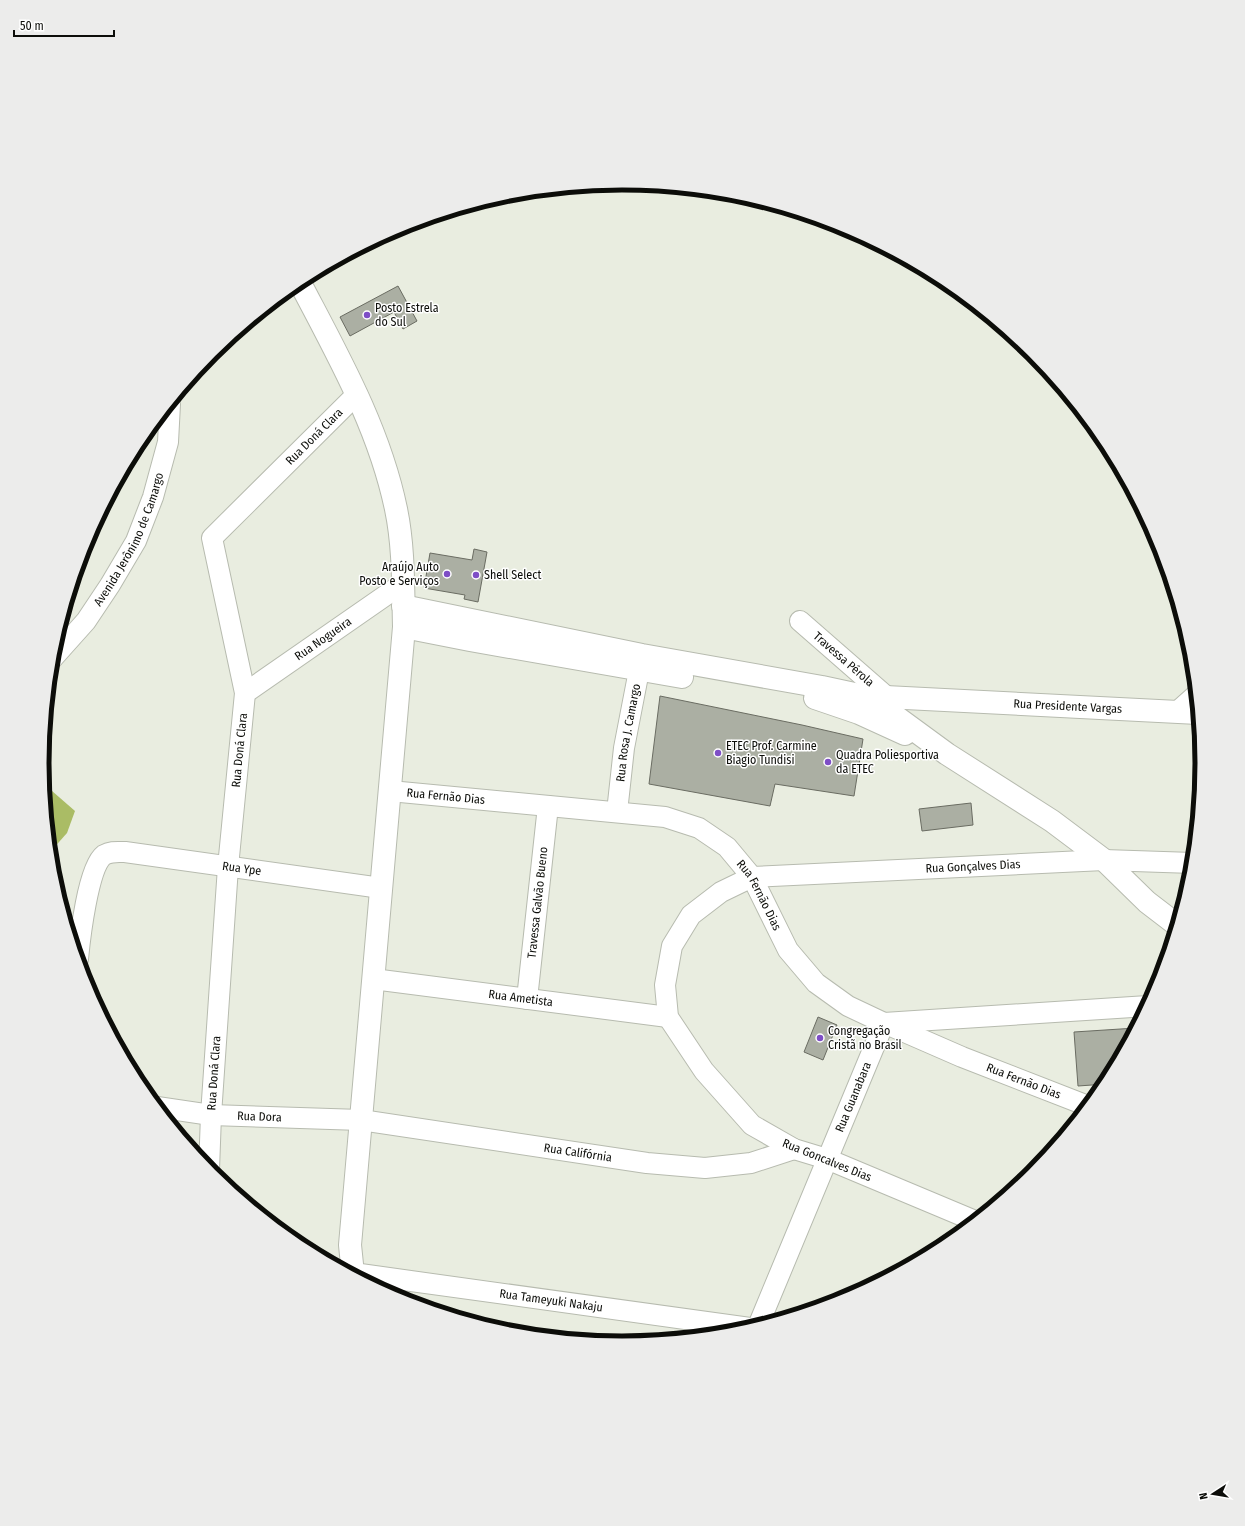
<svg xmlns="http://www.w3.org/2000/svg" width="1245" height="1526" font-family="'Fira Sans Condensed',sans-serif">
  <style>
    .forest { fill: #aabc65 }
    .building { fill: #abafa3; stroke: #6a6c62 }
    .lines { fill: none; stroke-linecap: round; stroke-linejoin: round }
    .minor-casing { stroke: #b7bbaf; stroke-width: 22 }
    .major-casing { stroke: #b7bbaf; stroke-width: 24 }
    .minor { stroke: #fff; stroke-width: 20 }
    .major { stroke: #fff; stroke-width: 22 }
    .poi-dot { fill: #7e4ec6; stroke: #fff; stroke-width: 1.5 }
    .labels { text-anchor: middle; stroke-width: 3; stroke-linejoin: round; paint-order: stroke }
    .poi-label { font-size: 12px; fill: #0c0d09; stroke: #fff; text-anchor: start }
    .street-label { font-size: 12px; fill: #0c0d09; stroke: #fff }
    .rim { fill: none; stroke: #0c0d09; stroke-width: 5 }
  </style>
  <rect width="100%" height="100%" fill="#e9ede0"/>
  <polygon class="forest" points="44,784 75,811 67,833 51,851"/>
  <g class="building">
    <polygon points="398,286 417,321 403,329 394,312 350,336 340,317"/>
    <polygon points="474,549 487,552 478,602 464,599 465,595 424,588 430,553 472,560"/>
    <polygon points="660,696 802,725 863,739 854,796 775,784 770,806 649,784"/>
    <polygon points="971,803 973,825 922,831 919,809"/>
    <polygon points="818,1017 837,1025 823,1060 804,1052"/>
    <polygon points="1136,1028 1106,1084 1078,1086 1074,1032"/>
  </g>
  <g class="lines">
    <g class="minor-casing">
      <g id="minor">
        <path id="s1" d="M800,621L887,697"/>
        <path id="s2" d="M52,659L86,621L110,585L136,541L153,497L168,442L170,404"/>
        <path id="s3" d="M245,693L402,584"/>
        <polyline points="1177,712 1196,695"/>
        <path id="s4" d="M390,791L665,817L699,828L727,847L752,877L788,950L816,983L848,1006L884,1023L962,1057L1088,1106"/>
        <path id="s5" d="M617,812L624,748L642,655"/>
        <path id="s6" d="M78,959C80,938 88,867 104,855C111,851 117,852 125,852L381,888"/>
        <path id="s7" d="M373,979L668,1017"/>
        <path id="s8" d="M527,999L548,806"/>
        <path id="s9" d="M157,1107L211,1115L361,1120L647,1163L705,1168L751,1163L794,1149"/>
        <path id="s10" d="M209,1170L211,1115L228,867L245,693L212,538L357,394"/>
        <path id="s11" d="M975,1221L827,1159L794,1149L752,1125L704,1071L668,1017L665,985L672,946L691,915L721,892L752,877L1104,860L1193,863"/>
        <path id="s12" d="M353,1273L750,1328"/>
        <path id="s13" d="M758,1326L884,1023L1148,1006"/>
      </g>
    </g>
    <g class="major-casing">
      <g id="major">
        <path d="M299,281C337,354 379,427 396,509C404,547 403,588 404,627L350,1245L353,1274"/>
        <polyline points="403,606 642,655 822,687 859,695 876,702 947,754 1052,821 1104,860 1147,902 1177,925"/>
        <polyline points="404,627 470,640 682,677"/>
        <path id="s14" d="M866,696L1198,713"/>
        <polyline points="815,698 859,713 905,734"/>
      </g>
    </g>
    <use href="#minor" class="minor"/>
    <use href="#major" class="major"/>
  </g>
  <g class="poi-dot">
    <circle cx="367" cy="315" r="4"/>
    <circle cx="447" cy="574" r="4"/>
    <circle cx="476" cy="575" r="4"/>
    <circle cx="718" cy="753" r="4"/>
    <circle cx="828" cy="762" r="4"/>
    <circle cx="820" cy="1038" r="4"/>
  </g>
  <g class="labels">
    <g class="poi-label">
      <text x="375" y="312">Posto Estrela<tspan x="375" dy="14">do Sul</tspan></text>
      <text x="439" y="571" text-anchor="end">Araújo Auto<tspan x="439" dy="14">Posto e Serviços</tspan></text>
      <text x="484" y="579">Shell Select</text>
      <text x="726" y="750">ETEC Prof. Carmine<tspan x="726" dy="14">Biagio Tundisi</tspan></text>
      <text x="836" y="759">Quadra Poliesportiva<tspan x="836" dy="14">da ETEC</tspan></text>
      <text x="828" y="1035">Congregação<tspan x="828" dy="14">Cristã no Brasil</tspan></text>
    </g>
    <g class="street-label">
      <text dy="4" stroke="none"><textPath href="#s10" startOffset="781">Rua Doná Clara</textPath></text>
      <text dy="4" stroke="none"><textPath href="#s2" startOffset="144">Avenida Jerônimo de Camargo</textPath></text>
      <text dy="4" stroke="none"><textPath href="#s3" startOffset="95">Rua Nogueira</textPath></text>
      <text dy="4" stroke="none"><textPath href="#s1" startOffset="58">Travessa Pérola</textPath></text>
      <text dy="4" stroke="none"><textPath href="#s14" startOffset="202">Rua Presidente Vargas</textPath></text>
      <text dy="4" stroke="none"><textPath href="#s5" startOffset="80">Rua Rosa J. Camargo</textPath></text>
      <text dy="4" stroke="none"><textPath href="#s10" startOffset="421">Rua Doná Clara</textPath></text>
      <text dy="4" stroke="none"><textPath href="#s4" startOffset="56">Rua Fernão Dias</textPath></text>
      <text dy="4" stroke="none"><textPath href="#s11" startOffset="782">Rua Gonçalves Dias</textPath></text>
      <text dy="4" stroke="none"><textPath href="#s6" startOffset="248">Rua Ype</textPath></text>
      <text dy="4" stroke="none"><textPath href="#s4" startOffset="404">Rua Fernão Dias</textPath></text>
      <text dy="4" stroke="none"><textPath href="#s8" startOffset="97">Travessa Galvão Bueno</textPath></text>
      <text dy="4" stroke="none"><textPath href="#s7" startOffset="149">Rua Ametista</textPath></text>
      <text dy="4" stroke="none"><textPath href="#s10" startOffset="97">Rua Doná Clara</textPath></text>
      <text dy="4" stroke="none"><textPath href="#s4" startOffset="740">Rua Fernão Dias</textPath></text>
      <text dy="4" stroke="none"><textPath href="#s13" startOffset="248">Rua Guanabara</textPath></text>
      <text dy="4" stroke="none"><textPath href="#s9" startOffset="103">Rua Dora</textPath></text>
      <text dy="4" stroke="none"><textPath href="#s9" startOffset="424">Rua Califórnia</textPath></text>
      <text transform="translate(827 1160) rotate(22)" y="4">Rua Goncalves Dias</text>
      <text dy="4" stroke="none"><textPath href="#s12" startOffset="200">Rua Tameyuki Nakaju</textPath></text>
    </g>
  </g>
  <path d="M0 0H1245V1526H0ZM49 763a573 573 0 1 1 1146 0a573 573 0 1 1-1146 0Z" fill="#ececeb" fill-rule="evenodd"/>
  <path class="rim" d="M49 763a573 573 0 1 1 1146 0a573 573 0 1 1-1146 0Z"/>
  <g transform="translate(1213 1494) rotate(258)" stroke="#ffffff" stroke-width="3" paint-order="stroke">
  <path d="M0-3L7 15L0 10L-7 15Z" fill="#0c0d09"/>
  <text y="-6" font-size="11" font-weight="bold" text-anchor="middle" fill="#0c0d09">N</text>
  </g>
  <path d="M14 30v6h100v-6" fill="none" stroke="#0c0d09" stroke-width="2"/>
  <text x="20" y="30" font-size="12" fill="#0c0d09" stroke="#ffffff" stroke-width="3" paint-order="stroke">50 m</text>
</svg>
